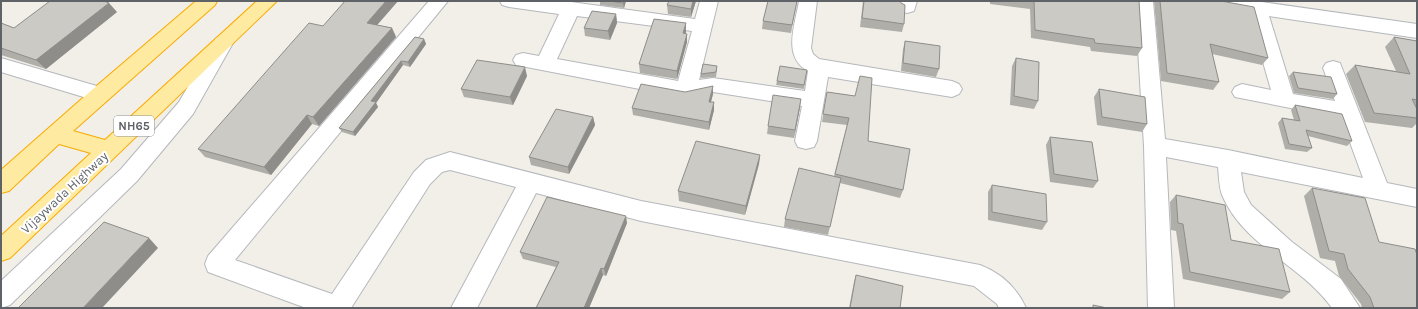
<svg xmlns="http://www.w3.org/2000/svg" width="1418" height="309" font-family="Karla,sans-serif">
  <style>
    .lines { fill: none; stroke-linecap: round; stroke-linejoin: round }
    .minor-casing { stroke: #b5b8bc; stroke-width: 2 }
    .tertiary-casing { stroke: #b5b8bc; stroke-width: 2 }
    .trunk-casing { stroke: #f9ab00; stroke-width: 2 }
    .minor { fill: #fff; fill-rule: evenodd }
    .tertiary { fill: #fff; fill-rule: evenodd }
    .trunk { fill: #feeaa1; fill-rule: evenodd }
    .wall { fill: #afaea9 }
    .shaded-wall { fill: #8f8d8a }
    .building { fill: #cccac5; stroke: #8f8d8a }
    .labels { text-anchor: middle; stroke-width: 4; stroke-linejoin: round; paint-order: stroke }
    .shield { fill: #fff; stroke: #8f9295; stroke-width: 1 }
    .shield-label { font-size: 12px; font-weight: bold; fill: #5f6368 }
    .street-label { font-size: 13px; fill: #5f6368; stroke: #fff }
  </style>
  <rect width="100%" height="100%" fill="#f1efe8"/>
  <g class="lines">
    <g class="minor-casing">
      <g id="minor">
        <path d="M429,1H448L235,260L332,294L414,172L426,160L450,152L641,201L980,265C1001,273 1017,288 1026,308H999L997,304L974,286L641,221L536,193L477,308H451L516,187L450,170L442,172L430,184L351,308H306L208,272L205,264L208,256Z"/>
        <path d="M500,1L571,2L695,19L700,1H718L699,80L713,78L805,91L808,71C782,57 795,25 799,1H817L811,48L813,54L819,59L952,81L959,84L962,89L959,94L952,97L828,77L817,141L814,147L806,149L798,147L795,141L802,106L713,92L686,98L516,65L513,60L516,55L523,53L539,56L559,14L509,7L502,5ZM577,16L692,31L678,81L557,59Z"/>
        <polygon points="899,1 917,1 914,11 907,13 900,11 898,7"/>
        <path d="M1135,1H1153L1165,139L1228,150L1363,178L1341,118L1235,97L1232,92L1235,87L1242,84L1271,90L1249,13L1205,5L1203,1H1255L1417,24V38L1269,16L1293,94L1335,101L1323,68L1326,63L1333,61L1340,63L1387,183L1417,189V207L1241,172L1244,192L1251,205L1292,242L1341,279L1360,308H1332C1302,265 1244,247 1222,195C1219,187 1219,176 1218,167L1166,157L1174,308H1148L1144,146Z"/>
        <polygon points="1,58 107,89 110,94 107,99 100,102 1,72"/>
      </g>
    </g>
    <g class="tertiary-casing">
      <polygon id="tertiary" points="223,36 230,38 233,43 193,114 137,181 10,305 1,308 1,281 121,169 179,102 216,38"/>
    </g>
    <g class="trunk-casing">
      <polygon id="trunk" points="196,1 217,1 215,5 73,131 105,140 257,1 277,1 10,258 1,261 1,236 91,153 59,144 9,191 1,193 1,170 93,89"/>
    </g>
    <use href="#minor" class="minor"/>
    <use href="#tertiary" class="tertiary"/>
    <use href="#trunk" class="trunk"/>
  </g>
  <g class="wall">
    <polygon points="398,1 377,25 392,28 396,37 319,126 312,124 271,175 205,157 198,149 323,26"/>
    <polygon points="600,1 626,1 624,8 600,5"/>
    <polygon points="696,1 691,17 668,14 667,5"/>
    <polygon points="768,1 797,1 791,33 762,29 763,21"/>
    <polygon points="863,1 900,1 904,24 902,32 860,27"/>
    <polygon points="990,1 1139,1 1142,48 1137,56 1091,51 1090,47 1031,38 1030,9 990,4"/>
    <polygon points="1154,1 1221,1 1268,58 1262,65 1212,54 1219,82 1213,90 1161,81"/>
    <polygon points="117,12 46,69 1,55 1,23 14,28"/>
    <polygon points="616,14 617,23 610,40 585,36 584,28"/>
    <polygon points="686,32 686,34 687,34 687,42 677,79 640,73 639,64"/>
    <polygon points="415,37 424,39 426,44 410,67 403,65 376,103 378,107 355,136 342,132 339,128"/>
    <polygon points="1394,37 1417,41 1417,123 1412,128 1365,122 1346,74 1355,65 1396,71 1385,47"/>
    <polygon points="905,41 939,69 936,77 901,71 903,49"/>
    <polygon points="1016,58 1038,101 1034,109 1010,105 1012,66"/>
    <polygon points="717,66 717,70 716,77 701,78 701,74"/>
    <polygon points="807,70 804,89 776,85 777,81"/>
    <polygon points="1293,72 1337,94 1333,99 1294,93 1289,76"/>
    <polygon points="527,76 513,105 464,97 461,89"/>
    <polygon points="1099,89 1147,124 1142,132 1097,125 1094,97"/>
    <polygon points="685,92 713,94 711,102 714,110 709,130 633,115 632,108"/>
    <polygon points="827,92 855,96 868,141 903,190 900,198 840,183 828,235 784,227 785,219 834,176 847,125 822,122"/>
    <polygon points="1295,105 1352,141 1347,146 1308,136 1312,148 1307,152 1285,149 1278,123 1282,118 1294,120 1291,110"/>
    <polygon points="800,107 794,138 767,134 768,126"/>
    <polygon points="593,117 595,125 569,174 531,165 529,157"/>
    <polygon points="1050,137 1098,181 1093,188 1050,182 1046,145"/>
    <polygon points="760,155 759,164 745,215 679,201 678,191"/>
    <polygon points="992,185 1047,222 1042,230 988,220 988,192"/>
    <polygon points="1312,188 1379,242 1417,255 1417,308 1362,308 1361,304 1339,276 1335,261 1320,258 1304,196"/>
    <polygon points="1176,195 1231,240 1290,292 1282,299 1183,279 1176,231 1171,230 1170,202"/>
    <polygon points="627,223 606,276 603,275 589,308 536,308 556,267 523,259 520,252"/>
    <polygon points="856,275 900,308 849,308 854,282"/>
  </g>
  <g class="shaded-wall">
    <polygon points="386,1 398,1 371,32 367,23"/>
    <polygon points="624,1 626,1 624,8 623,3"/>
    <polygon points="693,1 696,1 691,17 691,9"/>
    <polygon points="109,3 117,12 46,69 36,60"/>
    <polygon points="616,14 617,23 610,40 608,31"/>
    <polygon points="686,23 686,32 683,41 683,33"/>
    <polygon points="392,28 396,37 319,126 313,117"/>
    <polygon points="687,34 687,42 677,79 677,71"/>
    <polygon points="424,39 426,44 410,67 408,62"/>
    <polygon points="401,61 403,65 376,103 378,107 355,136 353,132 371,101"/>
    <polygon points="525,67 527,76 513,105 510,97"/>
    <polygon points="713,86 713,94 709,109 709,102"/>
    <polygon points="801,99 800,107 794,138 795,130"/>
    <polygon points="714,102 714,110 709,130 709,122"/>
    <polygon points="307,115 312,124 271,175 264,167"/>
    <polygon points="593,117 595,125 569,174 568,167"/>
    <polygon points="760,155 759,164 745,215 746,206"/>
    <polygon points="626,216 627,223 606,276 604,269"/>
    <polygon points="149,238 158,248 102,308 83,308"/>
    <polygon points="601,268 603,275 589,308 584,308"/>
  </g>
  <g class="building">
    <polygon points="50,1 104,1 109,3 36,60 1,48 1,23 14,28"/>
    <polygon points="345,1 386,1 367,23 392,28 313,117 307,115 264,167 198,149 309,23 323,26"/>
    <polygon points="609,1 624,1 623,3"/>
    <polygon points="669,1 693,1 691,9 667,5"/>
    <polygon points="768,1 797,1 792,25 763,21"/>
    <polygon points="864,1 900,1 901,3 905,5 904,24 862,18"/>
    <polygon points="1030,1 1139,1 1142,48 1095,43 1094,39 1035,30 1034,1"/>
    <polygon points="1160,1 1221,1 1254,7 1268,58 1210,44 1219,82 1167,73"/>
    <polygon points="592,11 616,14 608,31 584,28"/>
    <polygon points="654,19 686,23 683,33 687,34 677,71 639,64"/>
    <polygon points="415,37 424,39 408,62 401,61 371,101 376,102 353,132 339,128"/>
    <polygon points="1394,37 1417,41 1417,100 1412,99 1417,109 1417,118 1374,113 1355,65 1410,74"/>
    <polygon points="905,41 940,46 939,69 903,63"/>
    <polygon points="1016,58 1039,62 1038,101 1014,96"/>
    <polygon points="477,60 525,67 510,97 461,89"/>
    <polygon points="703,64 717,66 716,72 701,74"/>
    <polygon points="780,66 807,70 804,85 777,81"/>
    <polygon points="1293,72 1331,77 1337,94 1298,88"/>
    <polygon points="860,76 872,78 868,141 910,149 903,190 835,174 849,118 823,114 827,92 855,96"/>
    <polygon points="641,84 685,92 713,86 709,102 714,102 709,122 632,108"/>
    <polygon points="1099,89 1145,97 1147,124 1102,117"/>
    <polygon points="773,95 801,99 795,130 768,126"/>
    <polygon points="1295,105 1342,114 1352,141 1306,130 1312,148 1289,144 1282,118 1300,121"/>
    <polygon points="556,109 593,117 568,167 529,157"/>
    <polygon points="1050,137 1092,142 1098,181 1054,174"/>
    <polygon points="696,141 760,155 746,206 678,191"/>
    <polygon points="799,168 841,178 830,227 785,219"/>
    <polygon points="992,185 1046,194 1047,222 992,212"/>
    <polygon points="1312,188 1365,198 1379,242 1415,249 1417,255 1417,308 1374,308 1370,297 1348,269 1344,254 1329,251"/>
    <polygon points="1176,195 1225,205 1231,240 1279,249 1290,292 1190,272 1183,224 1178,223"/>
    <polygon points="547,197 626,216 604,269 601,268 584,308 536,308 559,262 520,252"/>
    <polygon points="104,222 149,238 83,308 18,308"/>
    <polygon points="856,275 903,286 900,308 850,308"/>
    <polygon points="1093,305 1107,308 1093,308"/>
  </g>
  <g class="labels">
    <rect class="shield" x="114" y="116" width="40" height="20" rx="3"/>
    <g class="shield-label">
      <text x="134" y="130">NH65</text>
    </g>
    <g class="street-label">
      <text transform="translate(64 192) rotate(-43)" y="5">Vijaywada Highway</text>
    </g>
  </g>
  <rect width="1418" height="309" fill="none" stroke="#5f6368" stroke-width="4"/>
</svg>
